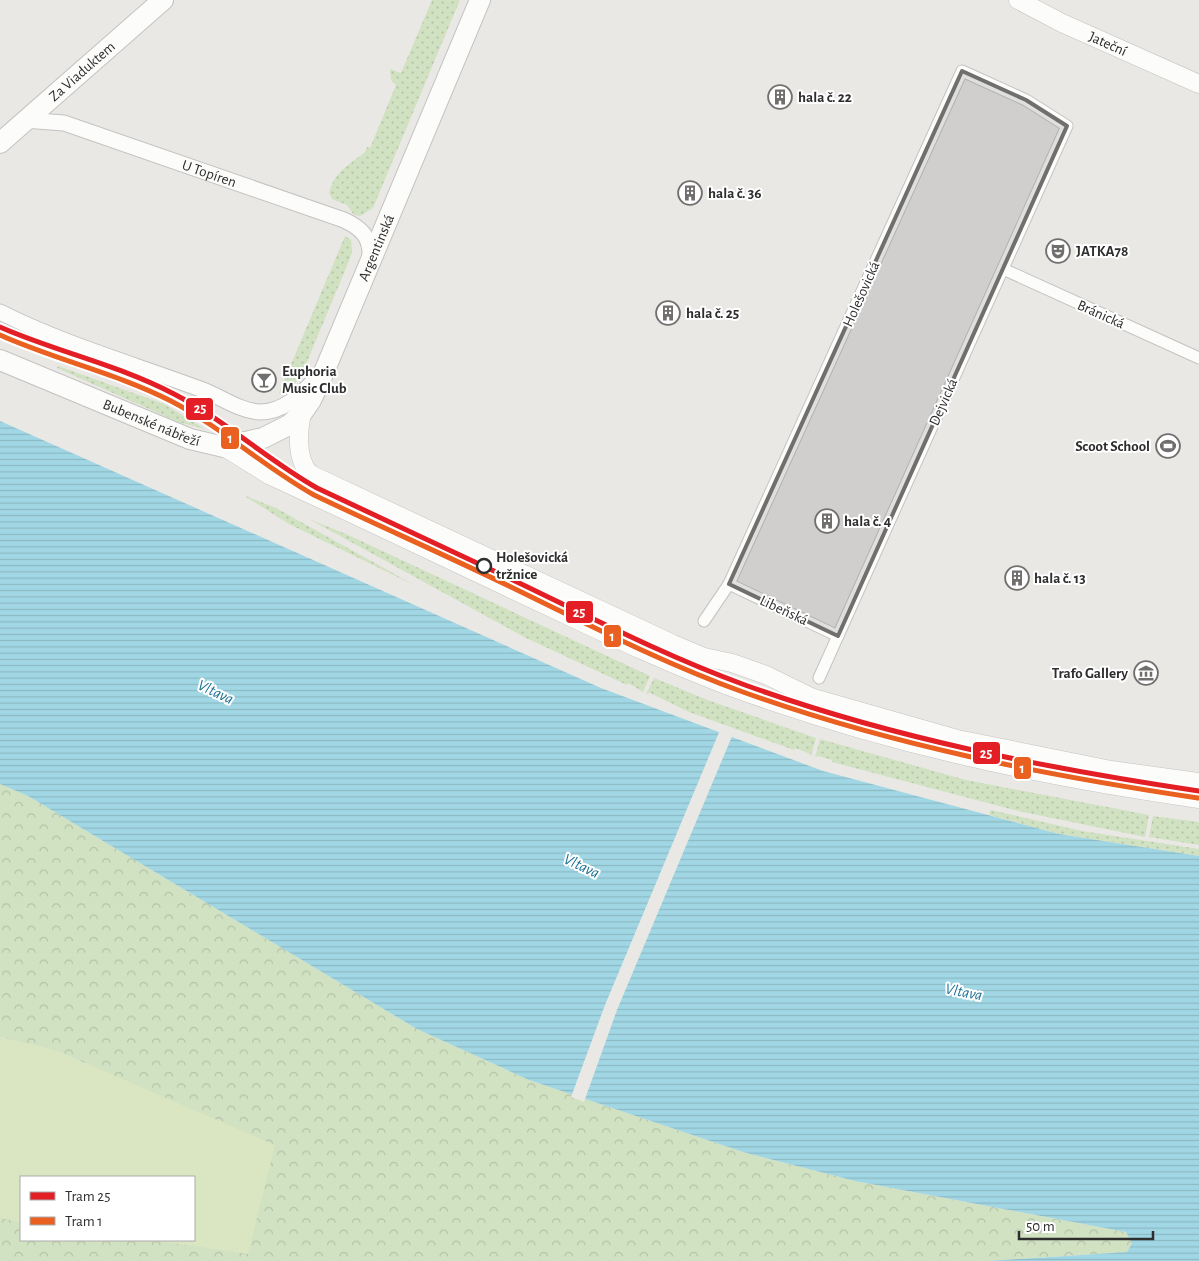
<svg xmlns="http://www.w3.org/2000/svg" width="1199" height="1261" font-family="'Alegreya Sans',sans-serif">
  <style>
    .grass { fill: url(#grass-dots) }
    .park { fill: url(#park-crowns) }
    .pitch { fill: #dae5c1 }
    .water { fill: url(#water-rules) }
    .pier { fill: #eae8e5 }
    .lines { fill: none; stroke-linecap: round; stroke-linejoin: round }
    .pedestrian-casing { stroke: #c3c3c3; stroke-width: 13 }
    .minor-casing { stroke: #c3c3c3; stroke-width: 17 }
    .tertiary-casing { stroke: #c3c3c3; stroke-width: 19 }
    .secondary-casing { stroke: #c3c3c3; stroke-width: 22 }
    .pedestrian { stroke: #fcfcfb; stroke-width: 11 }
    .minor { stroke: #fcfcfb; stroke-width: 15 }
    .tertiary { stroke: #fcfcfb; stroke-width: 18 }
    .secondary { stroke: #fcfcfb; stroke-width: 20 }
    .tram-1-casing { stroke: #fff; stroke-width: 9 }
    .tram-2-casing { stroke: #fff; stroke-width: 9 }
    .tram-1 { stroke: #e31e25; stroke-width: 5 }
    .tram-2 { stroke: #e96020; stroke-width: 5 }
    .marked { fill: #706f6e; fill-opacity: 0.2; stroke: #706f6e; stroke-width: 4; stroke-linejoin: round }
    .stop-dot { fill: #fff; stroke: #2e2e2e; stroke-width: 2.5 }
    .labels { text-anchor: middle; stroke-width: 4; stroke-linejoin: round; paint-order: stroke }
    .street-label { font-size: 15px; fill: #2e2e2e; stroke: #fff }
    .poi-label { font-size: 15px; font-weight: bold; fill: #2e2e2e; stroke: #fff; text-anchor: start }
    .stop-label { font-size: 15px; font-weight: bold; fill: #2e2e2e; stroke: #fff; text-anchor: start }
    .water-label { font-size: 16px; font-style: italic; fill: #1d7293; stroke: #fff }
    .line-badge { stroke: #fff; stroke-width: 2 }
    .badge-label { font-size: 14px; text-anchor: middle; font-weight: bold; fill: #fff }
  </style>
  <defs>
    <pattern id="grass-dots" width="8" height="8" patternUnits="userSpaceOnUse" patternTransform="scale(1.25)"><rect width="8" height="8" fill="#d1e2c2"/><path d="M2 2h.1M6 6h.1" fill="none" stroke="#b4c2a7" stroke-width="1.8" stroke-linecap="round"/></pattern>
    <pattern id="park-crowns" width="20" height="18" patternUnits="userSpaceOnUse" patternTransform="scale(1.25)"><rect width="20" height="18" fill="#d1e2c2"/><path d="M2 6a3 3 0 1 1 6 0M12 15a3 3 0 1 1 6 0" fill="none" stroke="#b4c2a7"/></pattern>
    <pattern id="water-rules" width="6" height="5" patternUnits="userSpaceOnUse" patternTransform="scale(1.25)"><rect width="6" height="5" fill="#a1d7e4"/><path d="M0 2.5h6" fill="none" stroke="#8bb9c4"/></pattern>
  </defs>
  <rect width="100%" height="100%" fill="#eae8e5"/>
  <g class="grass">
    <path d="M432,0H460L373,208L360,216L354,215L347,205L332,199L329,193C334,172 349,165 365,152L367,147L370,148L396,85L391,80L390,69L401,73Z"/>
    <polygon points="345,236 351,240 352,252 349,261 301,376 290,389 282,394 279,393"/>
    <polygon points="58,366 164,404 205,429 178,422 57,368"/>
    <polygon points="243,495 276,508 416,586 289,524"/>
    <polygon points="309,519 346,534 650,676 643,692 628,683 627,685 526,638"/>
    <polygon points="654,678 710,701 816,738 811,756 808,753 795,748 794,750 689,712 650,693 646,694"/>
    <polygon points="820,739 966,780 1149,815 1145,837 1018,811 832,762 832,760 818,756 815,757"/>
    <polygon points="991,810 1082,831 1199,849 1199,856 1059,834 989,815"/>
    <polygon points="1153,816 1199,822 1199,845 1149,837"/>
  </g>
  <polygon class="park" points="0,784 28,796 417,1029 529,1080 743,1152 855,1181 1126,1232 1132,1243 1127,1252 988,1261 0,1261 0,1218 21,1222 21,1240 154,1240 195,1245 275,1146 57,1051 0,1037"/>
  <polygon class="pitch" points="0,1037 57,1051 275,1145 248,1254 153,1240 194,1240 194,1177 21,1177 21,1222 0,1218"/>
  <polygon class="water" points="0,421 601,688 823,771 1059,834 1199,856 1199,1261 988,1261 1127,1252 1132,1243 1126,1232 855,1181 743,1152 529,1080 417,1029 28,796 0,784"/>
  <polygon class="pier" points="720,730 733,734 617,1010 584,1102 571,1097 605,1005"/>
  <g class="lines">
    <g class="pedestrian-casing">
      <g id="pedestrian">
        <polyline points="1003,269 1199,358"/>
        <polyline points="729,584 838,636"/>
        <polyline points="704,621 729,584 962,71 1026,100 1067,126 819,678"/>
      </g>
    </g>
    <g class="minor-casing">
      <g id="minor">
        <path id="s1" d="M24,120L64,123L344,220C361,228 371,237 370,257"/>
        <path d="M0,312C63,344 136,365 203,390C221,397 240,411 260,412C284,412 301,394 317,378"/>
      </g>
    </g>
    <g class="tertiary-casing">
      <g id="tertiary">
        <path id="s2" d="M1018,0L1062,23L1199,84"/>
        <path d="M302,413C298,432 296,459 310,474L673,644L704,657L732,663L766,675L813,698L957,739L1111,770L1199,782"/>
        <path d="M224,447L269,475C367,520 464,567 562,613C615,638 670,664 726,685C880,742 1036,776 1199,799"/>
      </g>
    </g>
    <g class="secondary-casing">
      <g id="secondary">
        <path id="s3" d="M0,143L163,0"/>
        <path id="s4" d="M0,360L190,439L224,447L263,438L289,425L302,413L311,400L324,372L480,0"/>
      </g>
    </g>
    <use href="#pedestrian" class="pedestrian"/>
    <use href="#minor" class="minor"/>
    <use href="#tertiary" class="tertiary"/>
    <use href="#secondary" class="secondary"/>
    <g class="tram-1-casing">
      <path id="tram-1" d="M0,327C57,352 119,365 174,394C225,420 267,460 317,488C382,519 448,549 513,580C590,617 665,656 745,685C892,738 1045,768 1199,791"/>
    </g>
    <g class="tram-2-casing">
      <path id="tram-2" d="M0,335C56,360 116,373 171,401C221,427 264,467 314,495C379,526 445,555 511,587C587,624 663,663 743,692C890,745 1044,775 1198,798"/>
    </g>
    <use href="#tram-1" class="tram-1"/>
    <use href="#tram-2" class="tram-2"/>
  </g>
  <path class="marked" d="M962,71L1026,100L1067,126L838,636L729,584Z"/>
  <defs>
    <g id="building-ring" transform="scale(1.25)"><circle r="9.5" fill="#fff" stroke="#706f6e" stroke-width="1.5"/><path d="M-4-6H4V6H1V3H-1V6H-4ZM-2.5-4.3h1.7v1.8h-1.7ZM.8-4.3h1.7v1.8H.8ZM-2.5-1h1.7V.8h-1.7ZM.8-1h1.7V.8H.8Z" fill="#706f6e"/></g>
    <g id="theatre-ring" transform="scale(1.25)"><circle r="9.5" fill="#fff" stroke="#706f6e" stroke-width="1.5"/><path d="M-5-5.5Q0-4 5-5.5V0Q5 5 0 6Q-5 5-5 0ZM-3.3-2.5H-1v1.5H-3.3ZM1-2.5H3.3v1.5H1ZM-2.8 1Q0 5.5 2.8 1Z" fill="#706f6e"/></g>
    <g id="bar-ring" transform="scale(1.25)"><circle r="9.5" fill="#fff" stroke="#706f6e" stroke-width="1.5"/><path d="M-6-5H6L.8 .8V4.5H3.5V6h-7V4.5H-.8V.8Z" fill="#706f6e"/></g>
    <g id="stadium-ring" transform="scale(1.25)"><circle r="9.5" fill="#fff" stroke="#706f6e" stroke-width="1.5"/><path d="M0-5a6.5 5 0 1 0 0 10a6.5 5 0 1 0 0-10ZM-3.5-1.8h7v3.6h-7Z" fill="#706f6e"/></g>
    <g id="museum-ring" transform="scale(1.25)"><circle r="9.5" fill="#fff" stroke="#706f6e" stroke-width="1.5"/><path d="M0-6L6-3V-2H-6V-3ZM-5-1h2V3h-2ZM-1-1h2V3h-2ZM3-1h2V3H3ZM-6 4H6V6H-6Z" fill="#706f6e"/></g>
  </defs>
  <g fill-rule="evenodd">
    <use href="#building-ring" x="780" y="97"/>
    <use href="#building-ring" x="690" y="193"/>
    <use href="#theatre-ring" x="1058" y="251"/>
    <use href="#building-ring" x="668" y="313"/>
    <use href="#bar-ring" x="264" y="380"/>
    <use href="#stadium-ring" x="1168" y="446"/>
    <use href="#building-ring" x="827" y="521"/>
    <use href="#building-ring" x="1017" y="578"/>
    <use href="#museum-ring" x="1146" y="673"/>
  </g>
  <circle class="stop-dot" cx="484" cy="566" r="7"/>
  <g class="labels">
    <g class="street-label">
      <text dy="5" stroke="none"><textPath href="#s2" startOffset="100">Jateční</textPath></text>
      <text dy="5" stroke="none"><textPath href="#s3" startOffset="109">Za Viaduktem</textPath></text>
      <text dy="5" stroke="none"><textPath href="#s1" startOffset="194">U Topíren</textPath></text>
      <text dy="5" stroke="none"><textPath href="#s4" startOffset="509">Argentinská</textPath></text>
      <text transform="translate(861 294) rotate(-66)" y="5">Holešovická</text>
      <text transform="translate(1101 314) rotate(24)" y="5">Bránická</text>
      <text transform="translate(943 402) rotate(-66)" y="5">Dejvická</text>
      <text dy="5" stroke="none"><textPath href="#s4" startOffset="164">Bubenské nábřeží</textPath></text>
      <text transform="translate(784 610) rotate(25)" y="5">Libeňská</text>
    </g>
    <g class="poi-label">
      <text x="798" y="102">hala č. 22</text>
      <text x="708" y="198">hala č. 36</text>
      <text x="1076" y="256">JATKA78</text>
      <text x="686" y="318">hala č. 25</text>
      <text x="282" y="376">Euphoria<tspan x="282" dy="17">Music Club</tspan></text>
      <text x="1150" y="451" text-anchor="end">Scoot School</text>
      <text x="844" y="526">hala č. 4</text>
      <text x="1034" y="583">hala č. 13</text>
      <text x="1128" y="678" text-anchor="end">Trafo Gallery</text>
    </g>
    <g class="stop-label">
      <text x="496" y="562">Holešovická<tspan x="496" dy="17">tržnice</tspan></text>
    </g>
    <g class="water-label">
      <text transform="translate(216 691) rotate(25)" y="6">Vltava</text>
      <text transform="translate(582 865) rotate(25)" y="6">Vltava</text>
      <text transform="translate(964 991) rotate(11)" y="6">Vltava</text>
    </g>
  </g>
  <g class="line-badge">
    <rect x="185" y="397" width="29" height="24" rx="5" fill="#e31e25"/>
    <rect x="220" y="426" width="20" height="24" rx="5" fill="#e96020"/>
    <rect x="565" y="600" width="29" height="24" rx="5" fill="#e31e25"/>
    <rect x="603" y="624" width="19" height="24" rx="5" fill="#e96020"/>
    <rect x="972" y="741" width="29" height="24" rx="5" fill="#e31e25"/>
    <rect x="1013" y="756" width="19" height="24" rx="5" fill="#e96020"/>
  </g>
  <g class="badge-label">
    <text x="200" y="413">25</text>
    <text x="230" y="443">1</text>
    <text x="579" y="617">25</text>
    <text x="612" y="641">1</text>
    <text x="986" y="758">25</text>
    <text x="1022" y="773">1</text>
  </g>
  <rect x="20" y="1176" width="175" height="65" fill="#ffffff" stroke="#ababab"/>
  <rect x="30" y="1192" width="25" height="8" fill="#e31e25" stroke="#ababab"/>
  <text x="65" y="1201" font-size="15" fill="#2e2e2e">Tram 25</text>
  <rect x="30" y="1217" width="25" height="8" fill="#e96020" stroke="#ababab"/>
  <text x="65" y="1226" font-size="15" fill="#2e2e2e">Tram 1</text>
  <path d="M1019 1231v8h134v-8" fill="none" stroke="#2e2e2e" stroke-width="2.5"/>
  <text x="1026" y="1231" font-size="15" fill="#2e2e2e" stroke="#ffffff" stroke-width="4" paint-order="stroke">50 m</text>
</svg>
